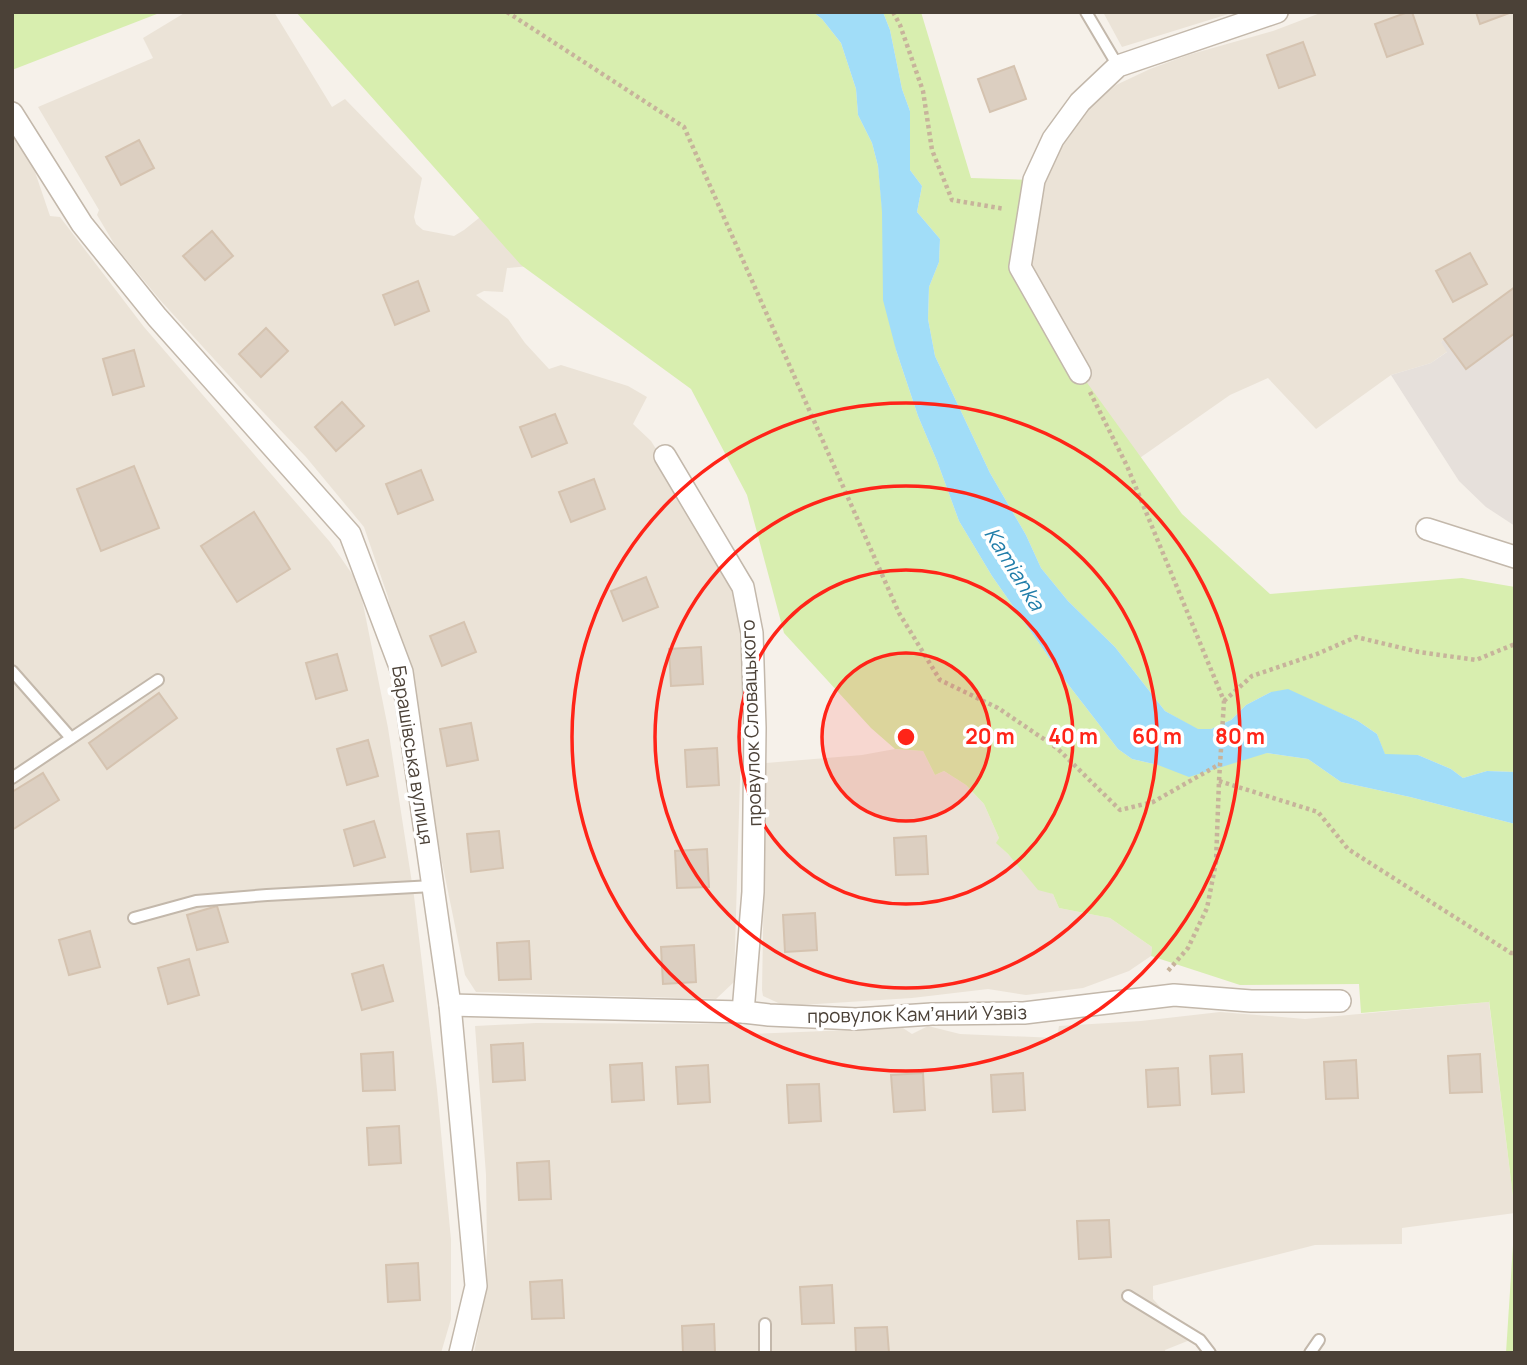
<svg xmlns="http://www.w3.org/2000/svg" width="1527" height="1365" font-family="Manrope,sans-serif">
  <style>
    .residential { fill: #ebe3d7 }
    .industrial { fill: #e6e0db }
    .green { fill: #d8eeaf }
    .water { fill: #a1ddf8 }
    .building { fill: #dccfc1; stroke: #d5c3b0; stroke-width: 2 }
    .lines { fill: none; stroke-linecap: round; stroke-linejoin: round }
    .lane-casing { stroke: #c3b8ab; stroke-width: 14 }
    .street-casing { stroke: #c3b8ab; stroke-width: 24 }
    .path { stroke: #c7b39b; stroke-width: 4.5; stroke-dasharray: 3.5 3.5; stroke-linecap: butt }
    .lane { stroke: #fff; stroke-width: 10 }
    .street { stroke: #fff; stroke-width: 21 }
    .ring { fill: none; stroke: #ff2418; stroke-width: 3.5 }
    .labels { text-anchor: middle; stroke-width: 7; stroke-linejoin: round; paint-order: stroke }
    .street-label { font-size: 19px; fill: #4b4137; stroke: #fff }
    .water-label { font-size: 21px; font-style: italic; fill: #207da9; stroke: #fff }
    .centre { fill: #ff2418; stroke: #fff; stroke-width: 3.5 }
    .ring-label { font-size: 21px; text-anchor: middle; font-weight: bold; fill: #ff2418; stroke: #fff; stroke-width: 7; stroke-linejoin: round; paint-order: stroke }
  </style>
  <rect width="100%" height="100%" fill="#f6f1ea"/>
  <g class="residential">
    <polygon points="186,12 274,12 332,107 345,99 422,178 414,217 416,224 423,230 454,236 464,230 479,218 483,193 596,260 507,268 503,292 484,291 476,295 508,319 525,343 549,369 561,365 628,386 647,397 633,424 651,441 721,553 745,610 734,982 716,999 476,992 465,975 388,597 364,527 306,457 246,394 160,300 116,247 97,215 99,210 38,107 153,58 143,38"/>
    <polygon points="1103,12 1235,12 1122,47"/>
    <polygon points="1323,12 1515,12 1515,287 1441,342 1448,351 1431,363 1391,375 1316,429 1268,378 1230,395 1134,462 1078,382 1018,249 1053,150 1089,106 1116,85 1150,69 1188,55 1273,31"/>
    <polygon points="12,133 34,169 50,216 60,217 144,327 330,542 359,584 388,728 414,896 437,1089 451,1240 451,1319 441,1353 12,1353"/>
    <polygon points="895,749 923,751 935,775 944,771 966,785 984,804 999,838 997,843 1043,890 1053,894 1059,908 1110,918 1152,947 1151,956 1129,971 1083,988 1026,995 988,989 912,998 785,1006 763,996 762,990 766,763 862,755"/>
    <polygon points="1489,1002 1515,1213 1402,1228 1402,1244 1315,1245 1153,1286 1153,1299 1190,1340 1165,1350 1166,1353 474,1353 485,1296 487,1249 486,1175 475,1026 536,1023 741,1024 748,1034 903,1028 912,1034 928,1026 960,1034 1057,1038 1059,1026 1141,1021 1220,1012 1305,1019"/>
  </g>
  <polygon class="industrial" points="1515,287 1515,526 1486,507 1459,481 1391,375 1431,363 1447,352 1441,342"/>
  <g class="green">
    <polygon points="12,12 162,12 12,70"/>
    <polygon points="296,12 813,12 822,19 841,43 856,89 858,115 872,143 878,166 896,350 918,416 937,461 959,521 992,576 1064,679 1118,749 1132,759 1158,765 1267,753 1308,759 1341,782 1410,797 1515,824 1515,1213 1489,1000 1489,1002 1361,1013 1359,984 1240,985 1151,956 1152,947 1110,918 1059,908 1053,894 1038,890 1008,854 996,843 999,838 984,804 966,785 944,771 935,775 923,751 895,749 871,728 784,633 747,495 691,389 521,265"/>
    <polygon points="883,12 921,12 971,178 1034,180 1020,267 1080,373 1182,514 1270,594 1462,578 1515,587 1515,772 1487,771 1463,778 1451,769 1418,755 1385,755 1377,734 1358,721 1324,706 1271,692 1246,705 1231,720 1211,729 1198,730 1165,711 1115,647 1068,601 1041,568 1026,535 990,473 935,356 928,319 929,287 939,262 940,239 917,212 922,186 910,170 910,111 902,89 890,30"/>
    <polygon points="1515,1214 1515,1353 1506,1353"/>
  </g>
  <polygon class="water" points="813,12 883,12 890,30 902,89 910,111 910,170 922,186 917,212 940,239 939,262 929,287 928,319 935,356 990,473 1026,535 1041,568 1068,601 1115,647 1165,711 1198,729 1211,729 1231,720 1246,705 1271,692 1288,689 1358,721 1377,734 1385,754 1418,755 1451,769 1463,778 1487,771 1515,772 1515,824 1410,797 1341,782 1308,759 1267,753 1189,777 1158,765 1132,759 1118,749 1064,679 992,576 959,521 937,461 918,416 896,350 883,300 882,212 878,166 872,143 858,115 856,89 841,43 822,19"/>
  <g class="building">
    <polygon points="1408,12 1412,12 1423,44 1387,57 1375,24"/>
    <polygon points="1476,12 1512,12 1480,24"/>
    <polygon points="1303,42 1315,75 1279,88 1267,55"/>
    <polygon points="1014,66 1026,99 990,112 978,79"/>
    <polygon points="139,140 154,168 121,185 106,157"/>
    <polygon points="212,231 233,256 205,280 183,256"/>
    <polygon points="1470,253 1487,284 1453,302 1436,271"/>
    <polygon points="418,281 429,311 395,325 383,295"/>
    <polygon points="1515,287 1515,333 1466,369 1444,339"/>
    <polygon points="266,328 288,351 261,377 239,354"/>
    <polygon points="134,350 144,386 113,395 103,359"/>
    <polygon points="342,402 364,426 336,451 315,427"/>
    <polygon points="555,414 567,443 532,457 520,427"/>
    <polygon points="134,466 159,528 101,551 77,489"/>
    <polygon points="421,470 433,500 398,514 386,484"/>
    <polygon points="594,479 605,509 571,522 559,492"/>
    <polygon points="254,512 290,569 237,602 201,546"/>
    <polygon points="646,577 658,607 623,621 611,591"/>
    <polygon points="464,622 476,652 442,666 430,636"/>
    <polygon points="701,647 703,684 671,686 669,649"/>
    <polygon points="337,654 347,690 316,699 306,663"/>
    <polygon points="159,693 177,718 107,769 89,743"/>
    <polygon points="471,723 478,760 447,766 440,729"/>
    <polygon points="368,740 378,776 347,785 337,749"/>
    <polygon points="717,748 719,785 687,787 685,750"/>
    <polygon points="43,773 59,800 12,830 12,792"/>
    <polygon points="374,821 385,857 354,866 344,830"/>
    <polygon points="499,831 503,868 471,872 467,834"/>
    <polygon points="926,836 928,874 896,875 894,838"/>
    <polygon points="707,849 709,887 677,888 675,851"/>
    <polygon points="217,906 228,942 197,950 187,915"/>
    <polygon points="815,913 817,950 785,952 783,915"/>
    <polygon points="90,931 100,967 69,975 59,940"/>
    <polygon points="529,941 531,979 499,980 497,943"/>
    <polygon points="694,945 696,982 663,984 661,947"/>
    <polygon points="189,959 199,995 168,1004 158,968"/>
    <polygon points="383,965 393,1001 362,1010 352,974"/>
    <polygon points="523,1043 525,1080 493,1082 491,1045"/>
    <polygon points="393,1052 395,1090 363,1091 361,1054"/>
    <polygon points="1242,1054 1244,1092 1212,1094 1210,1056"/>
    <polygon points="1480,1054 1482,1092 1450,1093 1448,1056"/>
    <polygon points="1356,1060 1358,1098 1326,1099 1324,1062"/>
    <polygon points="642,1063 644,1100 612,1102 610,1065"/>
    <polygon points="708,1065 710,1102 678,1104 676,1067"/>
    <polygon points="1178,1068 1180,1105 1148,1107 1146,1070"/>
    <polygon points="923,1073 925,1110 894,1112 891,1075"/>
    <polygon points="1023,1073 1025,1110 993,1112 991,1075"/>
    <polygon points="819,1084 821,1121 789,1123 787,1085"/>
    <polygon points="399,1126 401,1163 369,1165 367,1128"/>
    <polygon points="549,1161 551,1199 519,1200 517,1163"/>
    <polygon points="1109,1220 1111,1257 1079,1259 1077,1221"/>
    <polygon points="418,1263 420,1300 388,1302 386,1265"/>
    <polygon points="562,1280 564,1318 532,1319 530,1282"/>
    <polygon points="832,1285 834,1323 802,1324 800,1287"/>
    <polygon points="714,1324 715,1353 683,1353 682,1326"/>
    <polygon points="887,1327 889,1353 856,1353 855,1328"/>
  </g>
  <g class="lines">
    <g class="lane-casing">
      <g id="lane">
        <polyline points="1086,12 1118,66"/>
        <polyline points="12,671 71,738"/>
        <polyline points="12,778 158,680"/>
        <polyline points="134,918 196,901 267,895 433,886"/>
        <polyline points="1128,1296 1200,1340 1210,1353"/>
        <polyline points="765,1353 765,1324"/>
        <polyline points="1310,1353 1319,1340"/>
      </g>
    </g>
    <g class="street-casing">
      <g id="street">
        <polyline points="12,113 82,224 157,317 350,534 402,672 450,1005 476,1286 460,1353"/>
        <polyline points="1080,373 1020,267 1034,180 1053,139 1080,102 1118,66 1277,12"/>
        <polyline points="665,456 743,587 752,633 755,728 753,892 743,1012"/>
        <polyline points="1427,529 1515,557"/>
        <polyline points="450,1005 743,1012 769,1015 856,1019 932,1014 1024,1013 1174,995 1251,1001 1340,1001"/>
      </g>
    </g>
    <g class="path">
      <polyline points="507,12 684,127 899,613 940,680 998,708 1057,748 1120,810 1153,802 1220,764"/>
      <polyline points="893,12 900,25 923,91 932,150 952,200 1005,209"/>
      <polyline points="1090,392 1127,466 1224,701 1219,781 1216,862 1207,908 1188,948 1167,972"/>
      <polyline points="1224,701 1252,676 1317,654 1356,637 1419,652 1476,660 1515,644"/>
      <polyline points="1219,781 1318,812 1348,849 1511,953 1515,953"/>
    </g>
    <use href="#lane" class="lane"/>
    <use href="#street" class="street"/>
  </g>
  <circle cx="906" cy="737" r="84" fill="#ff2418" fill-opacity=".12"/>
  <g class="ring">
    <circle cx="906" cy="737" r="84"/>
    <circle cx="906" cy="737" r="167"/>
    <circle cx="906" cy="737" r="251"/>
    <circle cx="906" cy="737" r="334"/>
  </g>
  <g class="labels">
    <g class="street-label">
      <text transform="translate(751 723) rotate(-92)" y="7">провулок Словацького</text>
      <text transform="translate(413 755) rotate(81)" y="7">Барашівська вулиця</text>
      <text transform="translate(917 1014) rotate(-1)" y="7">провулок Камʼяний Узвіз</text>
    </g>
    <g class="water-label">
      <text transform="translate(1014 569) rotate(58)" y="7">Kamianka</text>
    </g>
  </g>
  <circle cx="906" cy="737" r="10" class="centre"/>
  <g class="ring-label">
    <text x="990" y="744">20 m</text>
    <text x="1073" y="744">40 m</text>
    <text x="1157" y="744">60 m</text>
    <text x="1240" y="744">80 m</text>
  </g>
  <rect width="1527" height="1365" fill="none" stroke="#4b4137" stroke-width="28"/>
</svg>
